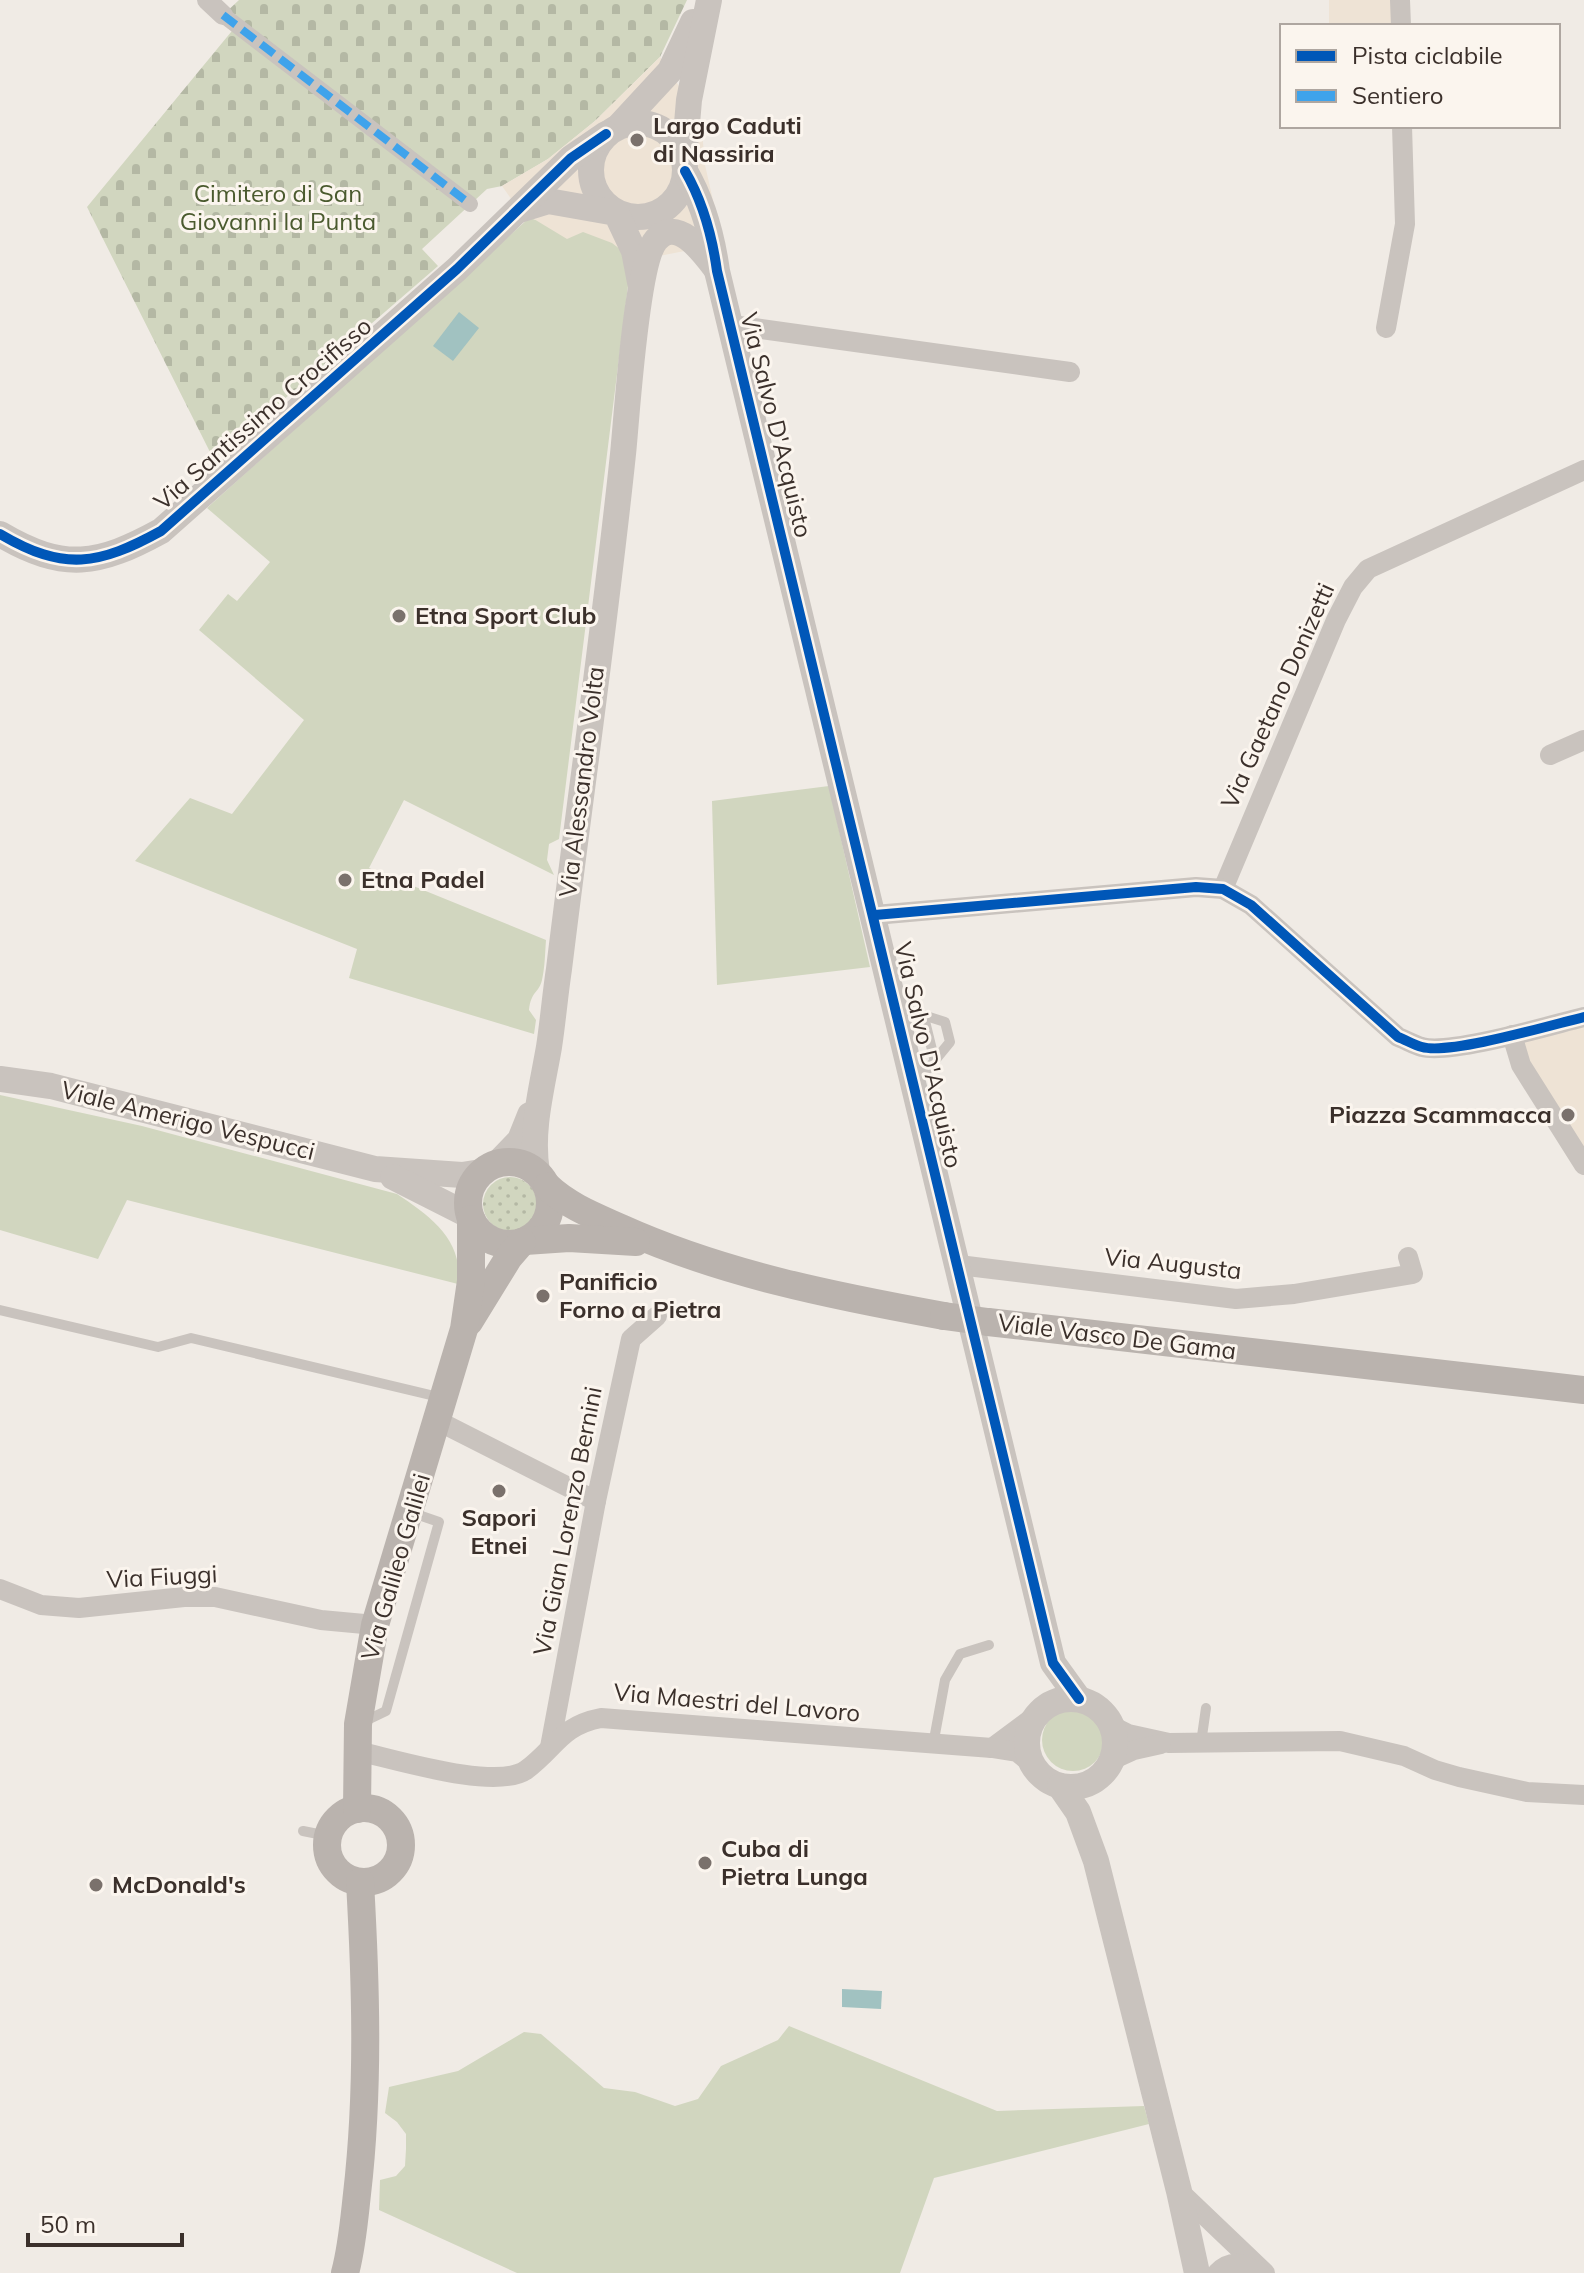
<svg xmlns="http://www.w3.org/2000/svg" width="1584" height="2273" font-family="Mulish,sans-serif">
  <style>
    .grass { fill: #d1d6bf }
    .cemetery { fill: url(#cemetery-stones) }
    .garden { fill: url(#garden-dots) }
    .plaza { fill: #eee3d5 }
    .water { fill: #a1c2c1 }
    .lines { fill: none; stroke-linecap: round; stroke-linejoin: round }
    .service { stroke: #c9c3be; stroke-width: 10 }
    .pedestrian { stroke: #c9c3be; stroke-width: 16 }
    .minor { stroke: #c9c3be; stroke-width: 20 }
    .tertiary { stroke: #c9c3be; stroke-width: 26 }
    .secondary { stroke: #bab3ae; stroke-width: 28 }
    .secondary-bridge { stroke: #bab3ae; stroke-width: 28 }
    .quiet { stroke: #3fa3eb; stroke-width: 8; stroke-dasharray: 16 8; stroke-linecap: butt }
    .cycleway-casing { stroke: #fbf5ee; stroke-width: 15 }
    .cycleway { stroke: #0057b8; stroke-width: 10 }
    .poi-dot { fill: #7a716c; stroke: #fbf5ee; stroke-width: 3 }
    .labels { text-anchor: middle; stroke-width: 6; stroke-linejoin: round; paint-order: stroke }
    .poi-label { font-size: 24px; font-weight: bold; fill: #3b302b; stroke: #fbf5ee; text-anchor: start }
    .park-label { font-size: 24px; fill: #4a5a2e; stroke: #fbf5ee }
    .street-label { font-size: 24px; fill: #3b302b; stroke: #fbf5ee }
  </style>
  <defs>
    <pattern id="cemetery-stones" width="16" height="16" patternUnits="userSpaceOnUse" patternTransform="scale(2)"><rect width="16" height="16" fill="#d1d6bf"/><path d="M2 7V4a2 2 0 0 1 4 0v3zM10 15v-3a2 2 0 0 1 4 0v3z" fill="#b4b8a4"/></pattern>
    <pattern id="garden-dots" width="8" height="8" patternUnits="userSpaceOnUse" patternTransform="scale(2)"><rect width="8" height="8" fill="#d1d6bf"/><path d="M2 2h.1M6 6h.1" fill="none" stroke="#b4b8a4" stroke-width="1.8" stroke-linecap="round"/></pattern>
  </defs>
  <rect width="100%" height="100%" fill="#f0ebe5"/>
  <g class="grass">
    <path d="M529,218C552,224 611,232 624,253C628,259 628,271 629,278L559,839L549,844L547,860L554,875L404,800L369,868L546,940C545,953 545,967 542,980C539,993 531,991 529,1010L536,1020L534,1034L349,978L357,949L135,861L190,798L232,814L304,720L199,630L228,594L237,601L270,562L207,508Z"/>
    <polygon points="829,786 870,967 717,985 712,801"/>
    <path d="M0,1095L142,1126L397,1194C430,1216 464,1240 458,1284L127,1200L98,1259L0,1230Z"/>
    <circle cx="1073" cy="1740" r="31"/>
    <polygon points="789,2026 997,2111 1144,2106 1149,2124 934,2178 900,2273 517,2273 379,2210 380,2180 396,2176 405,2166 406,2149 406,2134 397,2122 385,2113 389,2087 458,2071 524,2032 541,2034 604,2088 635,2092 675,2106 698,2099 721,2066 778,2040"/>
  </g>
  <polygon class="cemetery" points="239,0 687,0 660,57 595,121 548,159 502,186 487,189 422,249 438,266 214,460 87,207 236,26 223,15"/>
  <circle class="garden" cx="510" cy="1204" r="27"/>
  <g class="plaza">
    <polygon points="1329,0 1400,0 1401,26 1329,26"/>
    <polygon points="660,57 701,120 705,165 722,240 700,248 659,256 625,253 612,243 583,232 567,239 519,210 502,186 548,159 595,121"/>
    <polygon points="1584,1017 1584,1165 1512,1035"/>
  </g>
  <g class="water">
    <polygon points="459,312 479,328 453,361 433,346"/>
    <polygon points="842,1989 882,1991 881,2009 842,2007"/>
  </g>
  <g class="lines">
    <g class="service">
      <polyline points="898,1007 945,1022 950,1042 918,1081"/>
      <polyline points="924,1017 934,1058"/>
      <polyline points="0,1310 158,1347 191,1338 443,1398"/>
      <polyline points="363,1722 386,1711 439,1522 410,1512"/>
      <polyline points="1201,1743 1206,1708"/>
      <polyline points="933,1745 945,1680 960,1654 989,1645"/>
      <polyline points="303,1831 328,1836"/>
    </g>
    <polyline class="pedestrian" points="223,15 470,204"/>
    <g class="minor">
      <polyline points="207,0 223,15"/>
      <polyline points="1400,0 1401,26"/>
      <polyline points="732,325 1070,372"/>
      <polyline points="1386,328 1405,224 1402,126"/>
      <polyline points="1550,755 1584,740"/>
      <polyline points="1223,889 1336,620 1353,587 1368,569 1584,470"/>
      <path d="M875,915L1196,887L1223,889L1251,905L1398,1037C1406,1040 1414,1045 1422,1047C1450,1055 1551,1025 1584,1017"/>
      <polyline points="1512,1035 1521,1065 1584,1165"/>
      <polyline points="959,1265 1236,1299 1294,1294 1413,1274 1408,1257"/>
      <polyline points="438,1421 596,1501"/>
      <polyline points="0,1589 41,1605 79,1608 184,1597 215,1597 321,1620 375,1625"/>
      <polyline points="1112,1726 1128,1734 1169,1743 1340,1741 1404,1756 1435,1770 1459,1777 1527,1792 1584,1795"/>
      <polyline points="550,1747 596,1501 631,1339 657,1316"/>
      <polyline points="992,1748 1035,1716"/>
      <path d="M357,1751C394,1759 496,1791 526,1770C556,1748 560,1726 601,1718L992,1748L1017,1752L1032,1764"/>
      <polyline points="1112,1760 1134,1750 1161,1744"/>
      <polyline points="1179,2191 1265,2273"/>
      <path d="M1217,2273C1232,2258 1244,2264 1260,2273"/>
    </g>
    <g class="tertiary">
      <circle cx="638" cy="170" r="47"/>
      <polyline points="620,125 670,71 693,22"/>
      <polyline points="684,159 689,100 709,0"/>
      <path d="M685,171C703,202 712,235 717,271L1053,1663L1079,1699"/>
      <polyline points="519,210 548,201 616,213 634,251 640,282"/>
      <path d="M0,534C64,572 99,565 161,531L457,269L571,158L606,134"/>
      <polyline points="0,1079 51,1086 375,1169 462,1175 481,1172"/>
      <polyline points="498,1163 520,1140 530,1115"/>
      <path d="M537,1172C530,1131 542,1088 549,1047C553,1021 555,995 559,969C580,797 605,626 623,454C627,416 636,263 656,240C677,215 704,253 716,269"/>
      <polyline points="393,1177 470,1216"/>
      <circle cx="1071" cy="1743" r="44"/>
      <polyline points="1060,1786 1078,1812 1096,1861 1179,2191 1197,2273"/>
    </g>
    <g class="secondary">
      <circle cx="509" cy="1203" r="41"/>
      <path d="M547,1186C568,1206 594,1216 621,1228C723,1274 834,1296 944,1316"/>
      <polyline points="525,1241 569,1238 636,1242"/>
      <polyline points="469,1322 509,1257 522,1242"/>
      <polyline points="988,1322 1584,1390"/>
      <circle cx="364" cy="1845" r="37"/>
      <polyline points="357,1809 358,1724 375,1625 464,1329 471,1281 471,1219"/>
      <path d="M345,2273C352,2247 354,2221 357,2194C369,2090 366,1987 360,1882"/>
    </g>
    <polyline class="secondary-bridge" points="944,1316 988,1322"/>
    <polyline class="quiet" points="223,15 470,204"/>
    <g class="cycleway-casing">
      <g id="cycleway">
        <path d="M685,171C703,202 712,235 717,271L1053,1663L1079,1699"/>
        <path d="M0,534C64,572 99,565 161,531L457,269L571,158L606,134"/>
        <path d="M875,915L1196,887L1223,889L1251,905L1398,1037C1406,1040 1414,1045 1422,1047C1450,1055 1551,1025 1584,1017"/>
      </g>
    </g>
    <use href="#cycleway" class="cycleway"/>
  </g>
  <g class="poi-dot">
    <circle cx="637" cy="140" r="8"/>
    <circle cx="399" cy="616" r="8"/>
    <circle cx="345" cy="880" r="8"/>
    <circle cx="1568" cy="1115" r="8"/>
    <circle cx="543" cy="1296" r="8"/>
    <circle cx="499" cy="1491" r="8"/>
    <circle cx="705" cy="1863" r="8"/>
    <circle cx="96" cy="1885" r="8"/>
  </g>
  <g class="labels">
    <g class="poi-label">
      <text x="653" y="134">Largo Caduti<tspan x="653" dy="28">di Nassiria</tspan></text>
      <text x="415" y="624">Etna Sport Club</text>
      <text x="361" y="888">Etna Padel</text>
      <text x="1552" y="1123" text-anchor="end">Piazza Scammacca</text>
      <text x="559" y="1290">Panificio<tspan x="559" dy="28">Forno a Pietra</tspan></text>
      <text x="499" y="1526" text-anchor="middle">Sapori<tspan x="499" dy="28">Etnei</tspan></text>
      <text x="721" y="1857">Cuba di<tspan x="721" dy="28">Pietra Lunga</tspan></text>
      <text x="112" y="1893">McDonald's</text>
    </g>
    <g class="park-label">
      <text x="278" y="202">Cimitero di San<tspan x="278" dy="28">Giovanni la Punta</tspan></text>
    </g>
    <g class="street-label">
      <text transform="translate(263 414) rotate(-41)" y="8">Via Santissimo Crocifisso</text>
      <text transform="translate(776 425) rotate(76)" y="8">Via Salvo D'Acquisto</text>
      <text transform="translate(1278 696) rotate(-66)" y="8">Via Gaetano Donizetti</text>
      <text transform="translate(582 782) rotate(-83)" y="8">Via Alessandro Volta</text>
      <text transform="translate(928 1055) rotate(77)" y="8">Via Salvo D'Acquisto</text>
      <text transform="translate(188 1121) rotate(14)" y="8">Viale Amerigo Vespucci</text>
      <text transform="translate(1173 1264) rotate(6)" y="8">Via Augusta</text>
      <text transform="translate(1117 1337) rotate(7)" y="8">Viale Vasco De Gama</text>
      <text transform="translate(568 1521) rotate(-79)" y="8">Via Gian Lorenzo Bernini</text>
      <text transform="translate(396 1567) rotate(-74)" y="8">Via Galileo Galilei</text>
      <text transform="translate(162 1577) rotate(-3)" y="8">Via Fiuggi</text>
      <text transform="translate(737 1703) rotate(5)" y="8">Via Maestri del Lavoro</text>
    </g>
  </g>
  <rect x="1280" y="24" width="280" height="104" fill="#fbf5ee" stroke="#aea6a0" stroke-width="2"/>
  <rect x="1296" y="50" width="40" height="12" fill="#0057b8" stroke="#aea6a0" stroke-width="2"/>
  <text x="1352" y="64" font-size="24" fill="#3b302b">Pista ciclabile</text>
  <rect x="1296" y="90" width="40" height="12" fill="#3fa3eb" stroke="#aea6a0" stroke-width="2"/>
  <text x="1352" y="104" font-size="24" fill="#3b302b">Sentiero</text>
  <path d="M28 2233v12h154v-12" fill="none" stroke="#3b302b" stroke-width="4"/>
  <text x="40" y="2233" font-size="24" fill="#3b302b" stroke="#fbf5ee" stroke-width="6" paint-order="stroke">50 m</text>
</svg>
